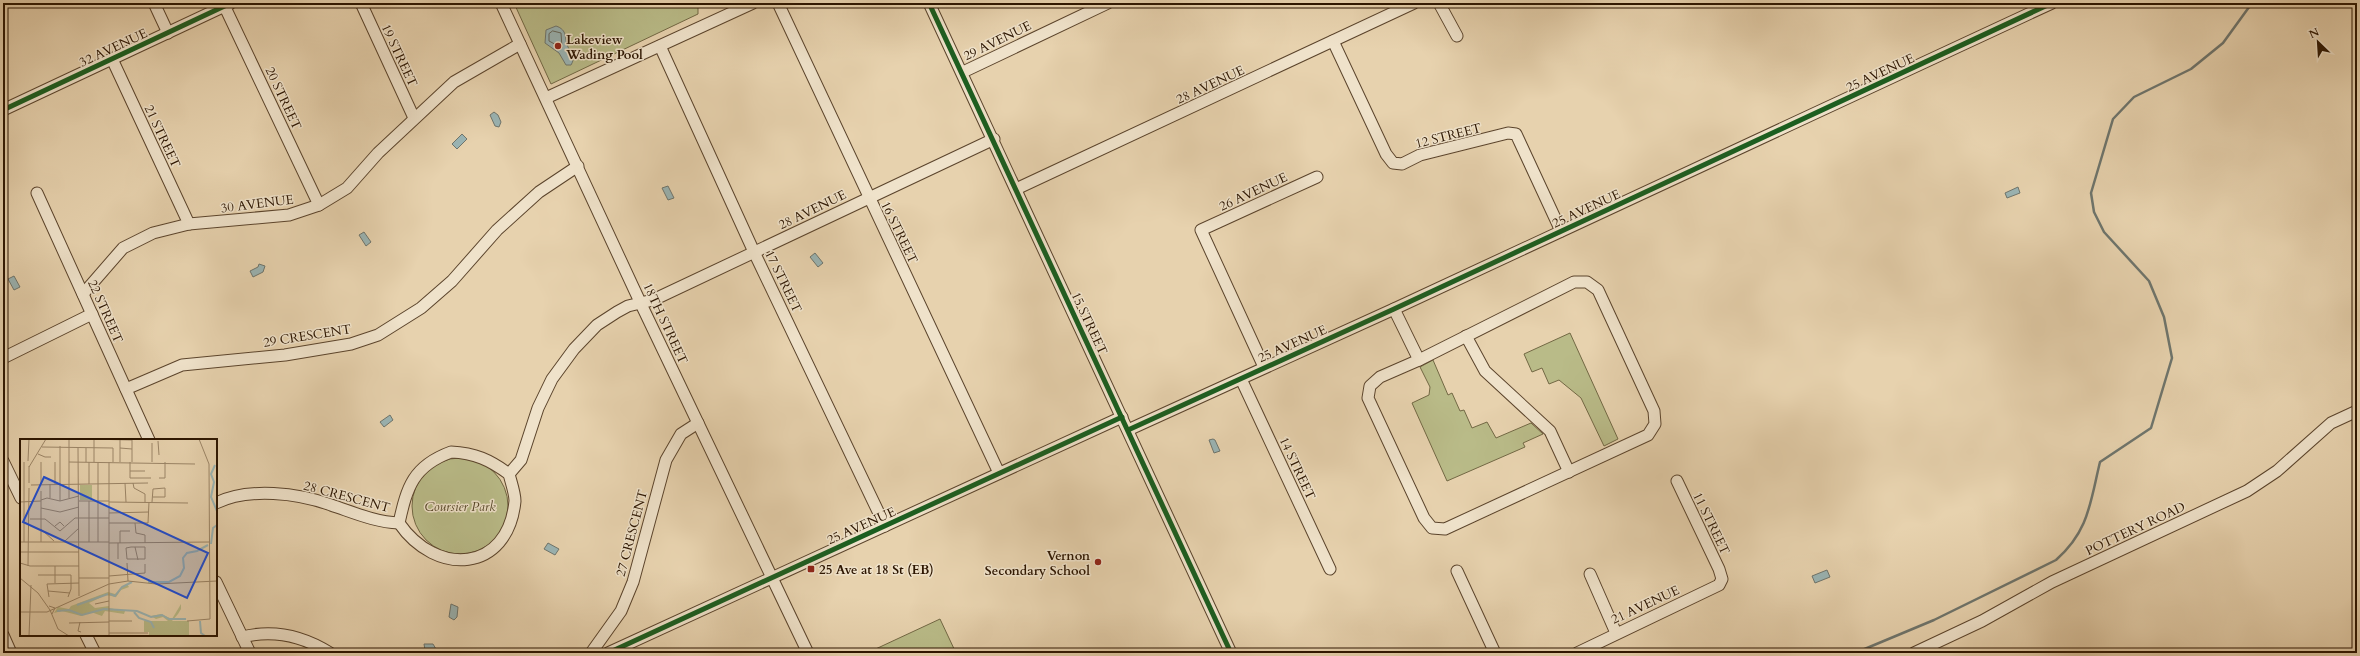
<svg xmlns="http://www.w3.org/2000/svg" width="2360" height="656" font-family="Cardo,serif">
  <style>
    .green { fill: #b9bb88; stroke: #726844 }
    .water { fill: #9ab5b5; stroke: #6e756d }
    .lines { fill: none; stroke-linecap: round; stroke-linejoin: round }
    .shore { stroke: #63655a; stroke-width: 1 }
    .stream { stroke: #6e756d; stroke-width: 2.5 }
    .minor-casing { stroke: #5b442c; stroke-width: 13 }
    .minor { stroke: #efe2ca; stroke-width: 11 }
    .cycleway-casing { stroke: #efe2ca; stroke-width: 8 }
    .cycleway { stroke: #1b5e20; stroke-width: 5 }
    .poi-dot { fill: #8f2418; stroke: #efe2ca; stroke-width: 1.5 }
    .labels { text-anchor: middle; stroke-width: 3; stroke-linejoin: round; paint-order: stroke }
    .poi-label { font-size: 13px; font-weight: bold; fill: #2c1500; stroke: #efe2ca; text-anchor: start }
    .street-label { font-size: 13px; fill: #2c1500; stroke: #efe2ca }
    .park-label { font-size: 13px; font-style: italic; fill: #564729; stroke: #efe2ca }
    .inset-river { fill: none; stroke: #9ab5b5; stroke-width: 2 }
    .inset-road { fill: none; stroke: #9c8668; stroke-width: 1 }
    .view { fill: #1d4ed8; fill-opacity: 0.15; stroke: #1d4ed8; stroke-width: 2 }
    .inset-edge { fill: none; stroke: #2c1500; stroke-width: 2 }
  </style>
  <rect width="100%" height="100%" fill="#e7d2ae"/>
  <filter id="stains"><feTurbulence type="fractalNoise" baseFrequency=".005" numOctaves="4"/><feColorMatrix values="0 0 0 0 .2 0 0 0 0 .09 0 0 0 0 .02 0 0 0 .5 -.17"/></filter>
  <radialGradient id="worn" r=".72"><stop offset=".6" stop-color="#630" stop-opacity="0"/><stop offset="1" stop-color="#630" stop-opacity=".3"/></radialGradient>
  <g class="green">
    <polygon points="514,3 698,3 698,14 551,84"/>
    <polygon points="1570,333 1618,439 1604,446 1581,398 1559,380 1549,384 1542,368 1532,372 1524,354"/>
    <polygon points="1433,360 1448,395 1452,393 1460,411 1464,410 1472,428 1487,422 1496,438 1531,423 1543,434 1523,443 1525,447 1447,481 1412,403 1429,395 1430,387 1420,367"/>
    <circle cx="460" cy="506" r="48"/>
    <polygon points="940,619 956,653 867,653"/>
  </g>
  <g class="water">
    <path d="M556,26C568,30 564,38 568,47C571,53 576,57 571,65H566L559,53L545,43L546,30Z"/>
    <polygon points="494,112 498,115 501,122 499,127 495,126 490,115"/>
    <polygon points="462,134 467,139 457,149 452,144"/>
    <polygon points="668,186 674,198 668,200 662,188"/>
    <polygon points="2018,187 2020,193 2007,198 2005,193"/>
    <polygon points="364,232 371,242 366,246 359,235"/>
    <polygon points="815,253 823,263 818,267 810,257"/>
    <polygon points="259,264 265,266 263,272 253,277 250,271 258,267"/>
    <polygon points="14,276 20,287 14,290 8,279"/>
    <polygon points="390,415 393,420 384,427 380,422"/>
    <polygon points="1213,439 1215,440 1220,451 1214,453 1209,440"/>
    <polygon points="548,543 559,549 555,555 544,549"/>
    <polygon points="1827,570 1830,577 1815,583 1812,576"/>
    <polygon points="451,604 458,607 457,617 454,620 449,617"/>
    <polygon points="424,644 433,644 436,649 433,652 425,650"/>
  </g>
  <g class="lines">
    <polygon class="shore" points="553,31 561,33 562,48 549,41 549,34"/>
    <path class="stream" d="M1855,653L1934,620L2056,560C2089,531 2090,503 2100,462L2151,428L2172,358L2164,317L2149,281L2104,232L2094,212L2091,193L2113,119L2134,97L2191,69L2223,43L2252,3"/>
    <g class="minor-casing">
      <g id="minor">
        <polyline points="154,3 168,33"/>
        <polyline points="223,3 319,205"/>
        <polyline points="361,3 414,118"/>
        <polyline points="501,3 641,304 808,653"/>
        <polyline points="778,3 999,473"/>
        <polyline points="929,3 1231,653"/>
        <polyline points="1439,3 1457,36"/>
        <polyline points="1333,41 1386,154 1393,163 1402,164 1420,155 1508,133 1516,134 1561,231"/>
        <polyline points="660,46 754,252 885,526"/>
        <polyline points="112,59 189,224"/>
        <polyline points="963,72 1108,3"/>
        <polyline points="546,98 753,3"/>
        <polyline points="3,110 231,3"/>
        <polyline points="1016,189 1414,3"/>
        <polyline points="37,193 149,440"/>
        <polygon points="1574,282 1587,282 1598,290 1654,411 1655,424 1648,435 1445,529 1432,528 1424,518 1368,398 1370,386 1380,377 1419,360"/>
        <polyline points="83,294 123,248 153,233 189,224 289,215 319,205 347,188 378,153 454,82 520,44"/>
        <polyline points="1394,309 1419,360"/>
        <polyline points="1466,336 1485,371 1550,431 1569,472"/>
        <polyline points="3,358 92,314"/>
        <polyline points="1264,367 1201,230 1317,177"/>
        <polyline points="1241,379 1330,569"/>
        <polyline points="126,389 182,365 285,355 351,344 378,335 421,308 452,281 497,230 539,192 578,166"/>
        <polyline points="1128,430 1394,309 2052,3"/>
        <path d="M451,452C475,453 490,460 509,474C511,482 515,493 515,501C508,573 436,577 399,523C407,487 413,466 451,452Z"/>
        <polyline points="3,461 21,498"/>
        <polyline points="509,474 521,460 538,408 552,379 574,349 597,325 617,312 628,306 653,300 994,139"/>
        <path d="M216,503C249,487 298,493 331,505C355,513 375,522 399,523"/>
        <polyline points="1457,571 1495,653"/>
        <polyline points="1590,574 1616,633"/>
        <polyline points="216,582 250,653"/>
        <polyline points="3,635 11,653"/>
        <polyline points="86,635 95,653"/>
        <path d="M242,637C274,629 303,636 330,653"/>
        <polyline points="591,653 621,611 633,582 666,460 681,434 698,423"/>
        <polyline points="608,653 1122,417"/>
        <polyline points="1577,653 1719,585 1722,579 1719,569 1677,481"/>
        <polyline points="1914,653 1982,621 2052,582 2247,491 2277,471 2331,423 2357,411"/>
      </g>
    </g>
    <use href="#minor" class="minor"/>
    <g class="cycleway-casing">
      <g id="cycleway">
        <polyline points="929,3 1231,653"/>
        <polyline points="3,110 231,3"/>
        <polyline points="1128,430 1394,309 2052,3"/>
        <polyline points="608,653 1122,417"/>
      </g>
    </g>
    <use href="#cycleway" class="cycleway"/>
  </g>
  <g class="poi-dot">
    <circle cx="558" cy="46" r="4"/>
    <circle cx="1098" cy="562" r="4"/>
    <rect x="807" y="565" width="8" height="8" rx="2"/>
  </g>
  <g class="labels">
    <g class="poi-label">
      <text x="566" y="44">Lakeview<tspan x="566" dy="15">Wading Pool</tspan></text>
      <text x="1090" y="560" text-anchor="end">Vernon<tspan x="1090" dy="15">Secondary School</tspan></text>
      <text x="819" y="574">25 Ave at 18 St (EB)</text>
    </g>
    <g class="street-label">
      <text transform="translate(997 40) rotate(-26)" y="5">29 AVENUE</text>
      <text transform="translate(113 47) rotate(-25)" y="5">32 AVENUE</text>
      <text transform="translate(400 55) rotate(65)" y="5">19 STREET</text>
      <text transform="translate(1880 72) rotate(-25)" y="5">25 AVENUE</text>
      <text transform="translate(1210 84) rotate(-25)" y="5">28 AVENUE</text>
      <text transform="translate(284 98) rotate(65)" y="5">20 STREET</text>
      <text transform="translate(1448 135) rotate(-14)" y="5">12 STREET</text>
      <text transform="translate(163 136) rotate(65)" y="5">21 STREET</text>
      <text transform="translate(1253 191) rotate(-25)" y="5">26 AVENUE</text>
      <text transform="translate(257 203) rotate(-7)" y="5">30 AVENUE</text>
      <text transform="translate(1586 208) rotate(-25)" y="5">25 AVENUE</text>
      <text transform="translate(812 209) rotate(-26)" y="5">28 AVENUE</text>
      <text transform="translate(900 232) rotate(64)" y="5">16 STREET</text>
      <text transform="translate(784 281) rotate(64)" y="5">17 STREET</text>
      <text transform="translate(106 311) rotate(66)" y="5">22 STREET</text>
      <text transform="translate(666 323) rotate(65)" y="5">18TH STREET</text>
      <text transform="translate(1090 323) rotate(65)" y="5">15 STREET</text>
      <text transform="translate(307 335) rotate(-9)" y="5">29 CRESCENT</text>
      <text transform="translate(1292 343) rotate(-24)" y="5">25 AVENUE</text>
      <text transform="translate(1298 468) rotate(65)" y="5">14 STREET</text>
      <text transform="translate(347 496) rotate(15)" y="5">28 CRESCENT</text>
      <text transform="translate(1712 523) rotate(64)" y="5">11 STREET</text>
      <text transform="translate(861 525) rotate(-24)" y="5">25 AVENUE</text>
      <text transform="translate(2135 528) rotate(-25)" y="5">POTTERY ROAD</text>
      <text transform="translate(631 533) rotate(-75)" y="5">27 CRESCENT</text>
      <text transform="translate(1645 604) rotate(-25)" y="5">21 AVENUE</text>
    </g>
    <g class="park-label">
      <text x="460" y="511">Coursier Park</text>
    </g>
  </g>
  <g transform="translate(20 439)">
    <rect width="197" height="197" fill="#e7d2ae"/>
    <path d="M60,46H72V61H60ZM107,145L109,148L101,151L96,158L86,156L69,164L75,169L89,167V169L105,172L104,175L85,172L82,177L71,173L61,177L42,172L34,174L38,168L49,170L51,167L88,153L95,155ZM161,165V170L158,175L152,182H148H169V197H129V193H124V182H148L143,178L136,180L131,177L141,175L152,180Z" fill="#b9bb88"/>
    <path class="inset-river" d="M195,26L191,35L194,43L191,58L197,72M191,105L193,89L197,86M128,143H149L160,137L164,129L163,119L167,114L177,112L188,106M90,155L95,157L102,148L112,143M57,166L88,155M37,172L49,171L62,176L84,170L117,172L131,178L142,176L149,180H166M114,173L119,179L131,183L134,189M180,182L181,194L185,197"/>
    <path class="inset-road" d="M36,0H49M67,0L112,1M100,1V23M112,1V23M138,2L139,16M132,4V23M40,7V62M22,8L93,9V23M58,9L59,157M66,9V23M100,9L112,10M18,15L25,18H31M8,22L9,0M4,23V103M21,23V45M49,23L175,25M69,23V45M74,23V0M89,23V197M110,23V39H131M9,28L26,0M110,32H125M139,39H145V23M9,44V27M105,44L106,63M113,44L114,49L125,55V63M30,45V59M35,45V23M11,46L128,44M49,59V0M21,61L27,59L40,62L59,57M59,62H89M69,62V103M0,63L21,62M89,63L168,64M132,63L133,50L145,49V58H133M21,69L40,73L59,68M89,74L129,73M10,80H25L40,92L55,79H89M89,84H128L129,63M115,84L116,94L125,96V104M35,87L40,83L44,87M21,90L34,102M45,102L59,89M0,103H89M21,103V52M78,103V23M89,104L189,103M98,104V120M100,104V92H110M111,108H125V120H107L106,109ZM115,108L118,121M0,113H59M0,124L10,127H59M107,124L108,142M8,127L9,49M18,136H51V150L48,158M89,137L125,134V125M0,139L18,154L30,171L38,190L49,197M59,139H89M35,144V127M28,152L50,154M29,158L27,145L59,144M75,165L89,162M29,167L35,169L32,175M0,173H27L89,145L108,142L136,145L197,142M89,182H112M167,182L190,180L189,25L179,0M60,183L58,192L61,193M49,184L89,183M89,194H128M9,197L11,146"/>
    <path class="view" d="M24,38L188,114L167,159L3,83Z"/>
    <rect width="197" height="197" class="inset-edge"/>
  </g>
  <rect width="2360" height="656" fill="none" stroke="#e7d2ae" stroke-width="16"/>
  <rect x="4" y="4" width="2352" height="648" fill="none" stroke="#2c1500" stroke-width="2"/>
  <rect x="8" y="8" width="2344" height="640" fill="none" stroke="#2c1500"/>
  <g transform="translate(2318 42) rotate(335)" stroke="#efe2ca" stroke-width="3" paint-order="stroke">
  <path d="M0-3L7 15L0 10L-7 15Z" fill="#2c1500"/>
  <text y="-6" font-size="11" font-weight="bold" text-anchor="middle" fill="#2c1500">N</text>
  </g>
  <rect width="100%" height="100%" filter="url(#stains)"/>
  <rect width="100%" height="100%" fill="url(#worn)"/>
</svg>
